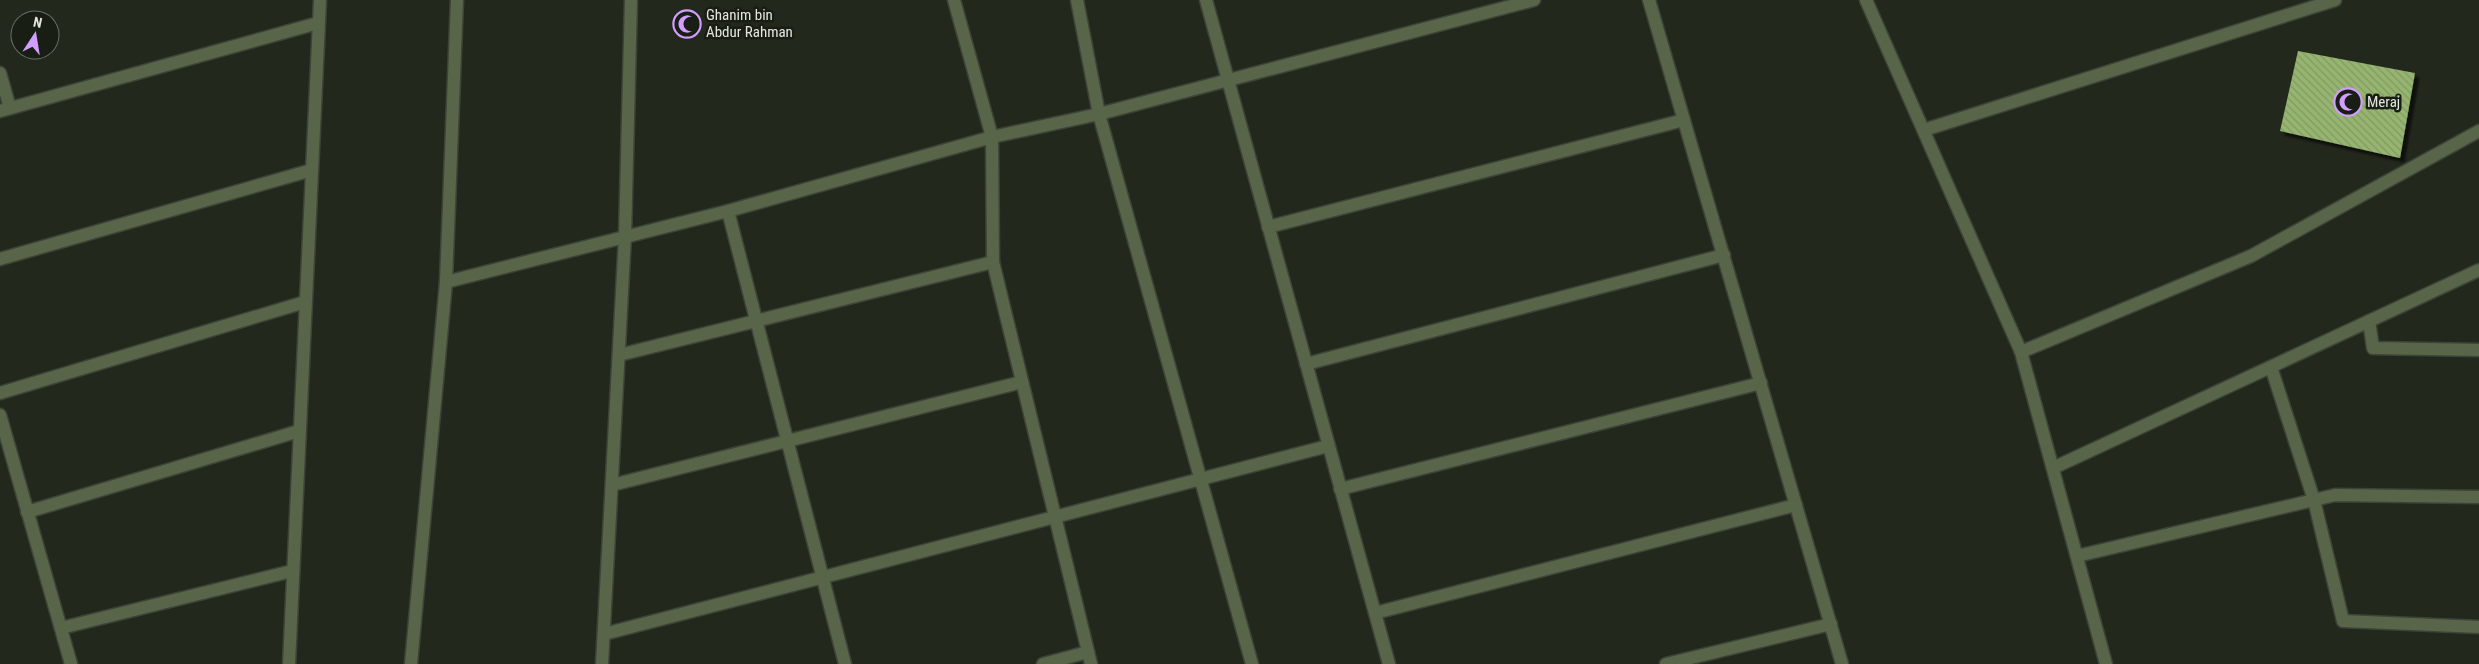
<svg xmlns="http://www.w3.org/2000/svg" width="2479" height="664" font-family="'Roboto Condensed',sans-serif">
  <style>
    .building { fill: url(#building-back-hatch); filter: url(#shadow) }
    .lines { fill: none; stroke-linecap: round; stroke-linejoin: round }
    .minor-casing { stroke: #3e4338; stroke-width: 15 }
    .tertiary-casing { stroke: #3e4338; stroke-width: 15 }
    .minor { stroke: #586549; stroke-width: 12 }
    .tertiary { stroke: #586549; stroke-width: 12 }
    .labels { text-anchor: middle; stroke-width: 5; stroke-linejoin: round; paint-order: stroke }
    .poi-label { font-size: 15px; fill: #e2e6df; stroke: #191e14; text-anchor: start }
  </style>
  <defs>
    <pattern id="building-back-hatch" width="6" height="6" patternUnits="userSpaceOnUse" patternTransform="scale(1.25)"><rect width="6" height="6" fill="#96b570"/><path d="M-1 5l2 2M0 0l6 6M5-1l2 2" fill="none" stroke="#829965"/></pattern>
    <filter id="shadow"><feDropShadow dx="4.5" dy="4.5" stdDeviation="1" flood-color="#0009"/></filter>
  </defs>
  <rect width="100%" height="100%" fill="#23281d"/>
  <polygon class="building" points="2298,51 2415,73 2400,158 2280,131"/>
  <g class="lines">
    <g class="minor-casing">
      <g id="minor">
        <polyline points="954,0 992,137 993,262 1091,664"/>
        <polyline points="1077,0 1099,114 1252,664"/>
        <polyline points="1206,0 1389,664"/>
        <polyline points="1649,0 1842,664"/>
        <polyline points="0,73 10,108"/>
        <polyline points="0,111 318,23"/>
        <polyline points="1924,130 2335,0"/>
        <polyline points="728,211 845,664"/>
        <polyline points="1268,227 1684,120"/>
        <polyline points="0,259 312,170"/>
        <polyline points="2369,321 2373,348 2479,350"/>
        <polyline points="619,355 993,262"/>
        <polyline points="1306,364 1724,255"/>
        <polyline points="2271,367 2314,500 2343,621 2479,627"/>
        <polyline points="0,393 305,302"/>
        <polyline points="0,415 71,664"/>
        <polyline points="2053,468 2479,270"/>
        <polyline points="612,485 1022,382"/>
        <polyline points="1340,489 1761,383"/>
        <polyline points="27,512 299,431"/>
        <polyline points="2077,556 2335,495 2479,497"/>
        <polyline points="1375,613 1796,505"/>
        <polyline points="61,628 292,571"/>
        <polyline points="604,634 1328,446"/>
        <polyline points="289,664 320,0"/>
        <polyline points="602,664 625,236 631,0"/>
        <polyline points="1043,664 1088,652"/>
        <polyline points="1666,664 1831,624"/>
      </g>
    </g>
    <g class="tertiary-casing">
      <g id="tertiary">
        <polyline points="1866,0 2021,352 2106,664"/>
        <polyline points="446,282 728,211 992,137 1099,114 1534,0"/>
        <polyline points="2021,352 2251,256 2479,131"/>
        <polyline points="411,664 446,282 457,0"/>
      </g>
    </g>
    <use href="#minor" class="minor"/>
    <use href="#tertiary" class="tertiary"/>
  </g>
  <defs>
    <g id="mosque-ring" transform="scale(1.4375)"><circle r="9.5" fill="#191e14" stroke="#d19dfe" stroke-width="1.5"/><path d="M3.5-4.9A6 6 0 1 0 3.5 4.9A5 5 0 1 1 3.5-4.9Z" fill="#d19dfe"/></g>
  </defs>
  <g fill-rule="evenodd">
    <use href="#mosque-ring" x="687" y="24"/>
    <use href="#mosque-ring" x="2348" y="102"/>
  </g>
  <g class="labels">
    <g class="poi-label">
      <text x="706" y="20">Ghanim bin<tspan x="706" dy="17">Abdur Rahman</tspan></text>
      <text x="2367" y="107">Meraj</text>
    </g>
  </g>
  <g transform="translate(35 35) rotate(12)"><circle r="24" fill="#191e14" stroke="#696e65"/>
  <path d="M0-4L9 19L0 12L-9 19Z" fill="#d19dfe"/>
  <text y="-8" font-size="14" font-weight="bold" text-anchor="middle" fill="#e2e6df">N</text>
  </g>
</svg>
